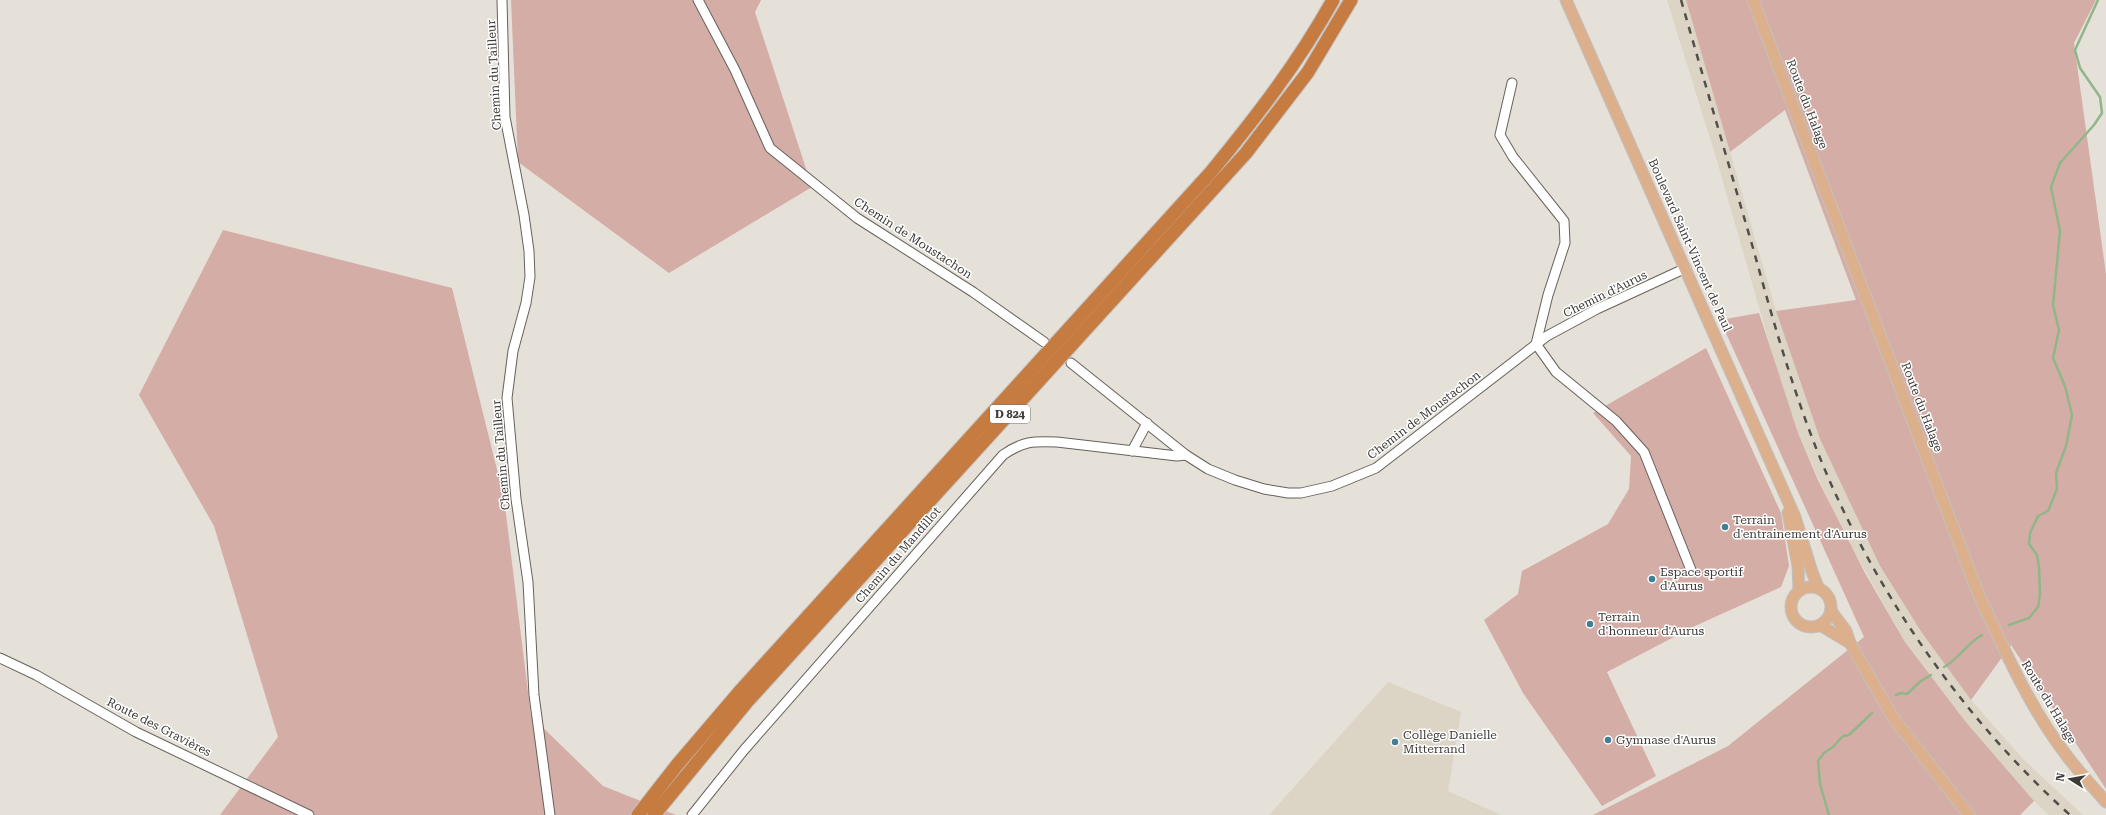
<svg xmlns="http://www.w3.org/2000/svg" width="2106" height="815" font-family="'Roboto Serif',serif">
  <style>
    .built { fill: #dcd4c5 }
    .green { fill: #d5ada7 }
    .lines { fill: none; stroke-linecap: round; stroke-linejoin: round }
    .stream { stroke: #90b68a; stroke-width: 2.5 }
    .minor-casing { stroke: #66625b; stroke-width: 11 }
    .major-casing { stroke: #c1c0bf; stroke-width: 13 }
    .highway-casing { stroke: #c1c0bf; stroke-width: 15 }
    .minor { stroke: #fff; stroke-width: 9 }
    .major { stroke: #ddb08d; stroke-width: 11 }
    .highway { stroke: #c67b41; stroke-width: 13 }
    .rail { stroke: #514f4a; stroke-width: 2.5; stroke-dasharray: 7 7; stroke-linecap: butt }
    .poi-dot { fill: #427e95; stroke: #fff; stroke-width: 1.5 }
    .labels { text-anchor: middle; stroke-width: 3; stroke-linejoin: round; paint-order: stroke }
    .shield { fill: #fff; stroke: #777673; stroke-width: 1 }
    .shield-label { font-size: 11px; font-weight: bold; fill: #3d3b37 }
    .street-label { font-size: 12px; fill: #3d3b37; stroke: #fff }
    .poi-label { font-size: 12px; fill: #3d3b37; stroke: #fff; text-anchor: start }
  </style>
  <rect width="100%" height="100%" fill="#e5e1d8"/>
  <g class="built">
    <polygon points="1667,0 1686,0 1776,311 1799,378 1820,439 1880,566 1922,633 1971,700 2023,759 2083,815 2049,815 2034,801 1965,721 1905,642 1840,526 1798,433 1781,384 1717,161"/>
    <polygon points="1388,682 1461,712 1448,791 1501,815 1269,815"/>
  </g>
  <g class="green">
    <polygon points="511,0 761,0 755,12 812,187 669,273 518,162"/>
    <polygon points="1686,0 2096,0 2074,43 2106,274 2106,789 2011,645 1971,700 1922,633 1880,566 1820,439 1776,311 1856,300 1785,110 1730,152"/>
    <polygon points="223,230 452,288 504,498 531,716 603,786 676,815 220,815 278,737 214,526 139,395"/>
    <polygon points="1759,313 1798,433 1818,480 1865,573 1905,642 1965,721 2034,801 2020,815 1593,815 1728,746 1864,637 1720,320"/>
    <polygon points="1706,348 1781,513 1789,566 1781,587 1695,626 1607,672 1656,776 1602,806 1523,693 1484,620 1518,594 1522,571 1608,524 1629,489 1631,456 1593,413"/>
  </g>
  <g class="lines">
    <g class="stream">
      <polyline points="2009,625 2029,618 2038,607 2040,595 2039,567 2037,555 2029,544 2030,533 2038,516 2048,511 2057,489 2056,473 2066,446 2072,415 2065,386 2053,358 2059,330 2053,305 2060,231 2051,187 2060,163 2094,125 2102,113 2100,97 2080,68 2075,50 2098,0"/>
      <path d="M1944,667C1959,659 1967,643 1982,635"/>
      <polyline points="1896,695 1901,693 1907,694 1921,681 1931,675"/>
      <polyline points="1829,815 1820,784 1818,761 1824,753 1833,747 1843,736 1849,735 1872,713"/>
    </g>
    <g class="minor-casing">
      <g id="minor">
        <polyline points="502,0 505,117 524,215 529,251 530,277 526,303 513,351 507,398 516,499 528,582 534,695 550,815"/>
        <polyline points="698,0 735,70 770,148 857,218 973,292 1044,342"/>
        <polyline points="1512,83 1500,135 1513,157 1564,221 1565,243 1548,295 1536,344 1556,372 1616,421 1644,452 1691,570"/>
        <polyline points="1071,363 1186,455 1208,469 1235,480 1264,489 1288,493 1301,493 1332,486 1376,468 1547,336 1597,309 1686,268"/>
        <polyline points="1132,451 1147,423"/>
        <polyline points="0,658 36,675 136,732 309,815"/>
        <path d="M692,815L744,750L1003,455C1023,441 1033,441 1057,442L1177,456L1186,455"/>
      </g>
    </g>
    <g class="major-casing">
      <g id="major">
        <polyline points="1566,0 1795,517 1812,572 1818,587"/>
        <path d="M1753,0L1978,593C2004,649 2029,707 2067,756C2079,772 2093,787 2106,802"/>
        <polyline points="1788,513 1798,566 1799,590"/>
        <circle cx="1811" cy="607" r="20"/>
        <polyline points="1831,611 1846,631 1850,643 1894,719 1969,815"/>
        <polyline points="1820,625 1850,643"/>
      </g>
    </g>
    <g class="highway-casing">
      <g id="highway">
        <path d="M638,815L677,765L741,690L1211,172C1256,117 1298,63 1333,0"/>
        <polyline points="654,815 746,703 1246,153 1308,72 1351,0"/>
      </g>
    </g>
    <use href="#minor" class="minor"/>
    <use href="#major" class="major"/>
    <use href="#highway" class="highway"/>
    <path class="rail" d="M1681,0C1705,83 1729,166 1753,248C1775,328 1798,409 1831,484C1887,609 1969,724 2070,815"/>
  </g>
  <g class="poi-dot">
    <circle cx="1725" cy="527" r="4"/>
    <circle cx="1652" cy="579" r="4"/>
    <circle cx="1590" cy="624" r="4"/>
    <circle cx="1608" cy="740" r="4"/>
    <circle cx="1395" cy="742" r="4"/>
  </g>
  <g class="labels">
    <rect class="shield" x="990" y="405" width="40" height="18" rx="3"/>
    <g class="shield-label">
      <text x="1010" y="418">D 824</text>
    </g>
    <g class="street-label">
      <text transform="translate(494 75) rotate(-93)" y="4">Chemin du Tailleur</text>
      <text transform="translate(1807 104) rotate(69)" y="4">Route du Halage</text>
      <text transform="translate(913 238) rotate(33)" y="4">Chemin de Moustachon</text>
      <text transform="translate(1690 245) rotate(66)" y="4">Boulevard Saint-Vincent de Paul</text>
      <text transform="translate(1605 294) rotate(-26)" y="4">Chemin d'Aurus</text>
      <text transform="translate(1922 407) rotate(69)" y="4">Route du Halage</text>
      <text transform="translate(1424 415) rotate(-37)" y="4">Chemin de Moustachon</text>
      <text transform="translate(501 455) rotate(-95)" y="4">Chemin du Tailleur</text>
      <text transform="translate(898 555) rotate(-49)" y="4">Chemin du Mandillot</text>
      <text transform="translate(2049 702) rotate(59)" y="4">Route du Halage</text>
      <text transform="translate(159 727) rotate(27)" y="4">Route des Gravières</text>
    </g>
    <g class="poi-label">
      <text x="1733" y="524">Terrain<tspan x="1733" dy="14">d'entrainement d'Aurus</tspan></text>
      <text x="1660" y="576">Espace sportif<tspan x="1660" dy="14">d'Aurus</tspan></text>
      <text x="1598" y="621">Terrain<tspan x="1598" dy="14">d'honneur d'Aurus</tspan></text>
      <text x="1403" y="739">Collège Danielle<tspan x="1403" dy="14">Mitterrand</tspan></text>
      <text x="1616" y="744">Gymnase d'Aurus</text>
    </g>
  </g>
  <g transform="translate(2070 779) rotate(281)" stroke="#ffffff" stroke-width="3" paint-order="stroke">
  <path d="M0-3L7 15L0 10L-7 15Z" fill="#3d3b37"/>
  <text y="-6" font-size="11" font-weight="bold" text-anchor="middle" fill="#3d3b37">N</text>
  </g>
</svg>
